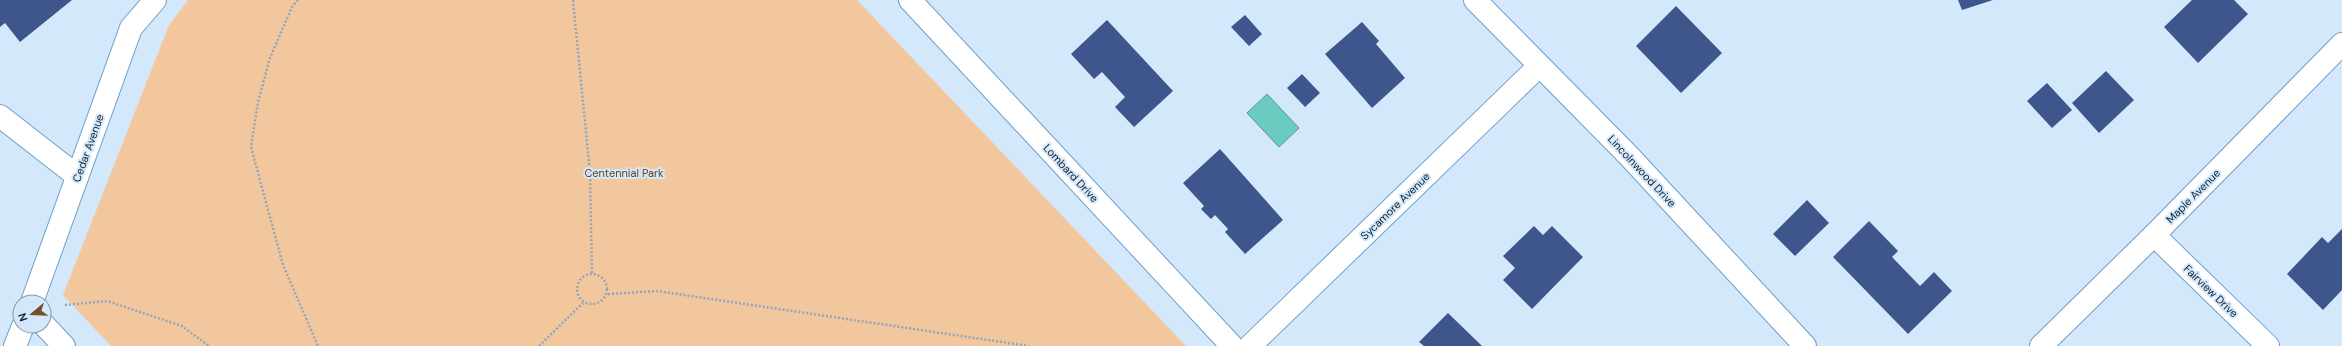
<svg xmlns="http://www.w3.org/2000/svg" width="2342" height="346" font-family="'DM Sans',sans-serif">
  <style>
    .green { fill: #f3c79e }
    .water { fill: #6ccbbf; stroke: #509895 }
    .building { fill: #3e568b }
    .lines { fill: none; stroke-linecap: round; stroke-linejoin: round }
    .minor-casing { stroke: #6d9fc9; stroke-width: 24 }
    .path { stroke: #92a6b8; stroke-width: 2.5; stroke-dasharray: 2 2; stroke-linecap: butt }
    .minor { stroke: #fff; stroke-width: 22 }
    .labels { text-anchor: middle; stroke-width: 4; stroke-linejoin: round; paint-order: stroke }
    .street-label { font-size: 11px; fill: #0e2233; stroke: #d4e8fb }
    .park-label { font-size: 11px; fill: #67431c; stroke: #d4e8fb }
  </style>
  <rect width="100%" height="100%" fill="#d4e8fb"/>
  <polygon class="green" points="188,0 857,0 1186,346 111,346 63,295 169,25"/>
  <polygon class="water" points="1267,94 1299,128 1279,147 1247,113"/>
  <g class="building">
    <polygon points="0,0 72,0 20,42 5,23 0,27"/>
    <polygon points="1958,0 1993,0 1962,10"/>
    <polygon points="2192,0 2234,0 2248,14 2198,63 2164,27"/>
    <polygon points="1676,6 1722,53 1681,93 1636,46"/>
    <polygon points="1245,15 1262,34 1249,46 1231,27"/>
    <polygon points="1107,20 1173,91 1134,127 1115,107 1125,97 1102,72 1094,79 1071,54"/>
    <polygon points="1362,22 1379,41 1376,44 1405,78 1372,108 1325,54"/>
    <polygon points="2106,71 2134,100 2099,133 2072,103"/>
    <polygon points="1302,74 1320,93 1305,107 1287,88"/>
    <polygon points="2047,83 2072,110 2052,128 2027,101"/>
    <polygon points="1220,149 1283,220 1245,254 1225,232 1228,229 1215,215 1211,219 1201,209 1204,206 1183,183"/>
    <polygon points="1807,200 1829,223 1795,256 1773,234"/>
    <polygon points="1869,221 1898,251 1892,257 1920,286 1934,272 1952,291 1908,334 1833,257"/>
    <polygon points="1534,226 1543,235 1552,226 1583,257 1532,309 1503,280 1515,268 1503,256"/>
    <polygon points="2342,229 2342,290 2323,310 2287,274 2322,237 2328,243"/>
    <polygon points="1448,313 1482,346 1424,346 1419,342"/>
  </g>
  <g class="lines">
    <g class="minor-casing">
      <g id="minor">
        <polyline points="910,0 1232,346"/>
        <polyline points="1475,0 1628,155 1805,346"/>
        <polyline points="0,116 77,176"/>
        <polyline points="2154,235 2268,346"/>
        <polyline points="32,302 131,28 155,0"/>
        <polyline points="44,325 64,346"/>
        <polyline points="15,346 23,326"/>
        <polyline points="1250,346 1539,66"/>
        <polyline points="2041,346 2154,235 2342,44"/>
      </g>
    </g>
    <g class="path">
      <polyline points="298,0 292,7 270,58 258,102 251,147 283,265 318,346"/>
      <polyline points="573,0 590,173 592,274"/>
      <circle cx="592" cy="289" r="15"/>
      <polyline points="608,294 657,291 1029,346"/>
      <polyline points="65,305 107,301 182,326 209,346"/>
      <polyline points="539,346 583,303"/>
    </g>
    <use href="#minor" class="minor"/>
  </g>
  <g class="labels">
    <g class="street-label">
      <text transform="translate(88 148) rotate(-70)" y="4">Cedar Avenue</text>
      <text transform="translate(1642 171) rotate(47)" y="4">Lincolnwood Drive</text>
      <text transform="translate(1071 173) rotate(47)" y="4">Lombard Drive</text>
      <text transform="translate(2193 196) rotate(-45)" y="4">Maple Avenue</text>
      <text transform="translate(1395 206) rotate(-44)" y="4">Sycamore Avenue</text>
      <text transform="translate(2211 291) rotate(44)" y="4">Fairview Drive</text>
    </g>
    <g class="park-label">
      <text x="624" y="177">Centennial Park</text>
    </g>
  </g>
  <g transform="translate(32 314) rotate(251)"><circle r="19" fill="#d4e8fb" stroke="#8599ab"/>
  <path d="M0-3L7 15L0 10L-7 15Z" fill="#74502a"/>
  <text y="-6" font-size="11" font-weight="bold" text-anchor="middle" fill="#0e2233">N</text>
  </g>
</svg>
